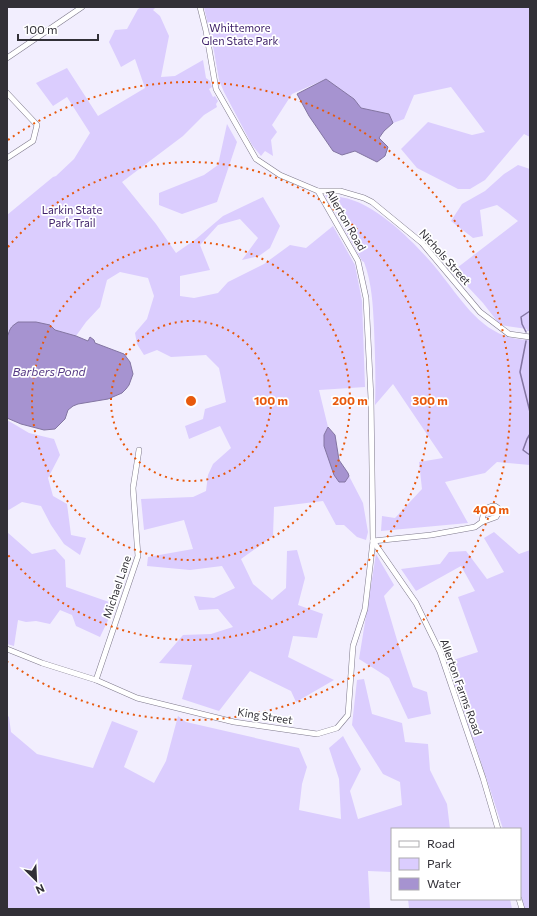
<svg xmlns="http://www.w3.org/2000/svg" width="537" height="916" font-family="Commissioner,sans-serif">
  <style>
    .green { fill: #dbcdfe }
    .water { fill: #a693d0; stroke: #8375a2 }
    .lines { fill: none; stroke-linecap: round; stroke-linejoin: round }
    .stream { stroke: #8375a2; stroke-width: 1.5 }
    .minor-casing { stroke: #7e798b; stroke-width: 6 }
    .minor { stroke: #fff; stroke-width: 5 }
    .ring { fill: none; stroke: #e8590c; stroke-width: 2; stroke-dasharray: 2 4 }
    .labels { text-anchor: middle; stroke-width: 3.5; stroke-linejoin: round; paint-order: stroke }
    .park-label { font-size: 11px; fill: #3f216a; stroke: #fff }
    .street-label { font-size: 11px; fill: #323037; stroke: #fff }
    .water-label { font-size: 12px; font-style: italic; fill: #573c86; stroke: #fff }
    .centre { fill: #e8590c; stroke: #fff; stroke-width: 2 }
    .ring-label { font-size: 12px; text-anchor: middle; font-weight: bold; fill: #e8590c; stroke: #fff; stroke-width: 3.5; stroke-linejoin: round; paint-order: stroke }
  </style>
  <rect width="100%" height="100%" fill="#f2eefe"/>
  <g class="green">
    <polygon points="142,7 156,7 153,10 160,16 169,36 161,77 175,76 203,60 206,78 210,81 212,87 209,89 213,97 215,96 218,101 216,104 217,107 204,115 183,136 122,182 156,224 176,253 196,239 223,216 263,197 280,226 270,248 259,256 242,260 258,238 240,219 218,225 200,245 210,270 180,276 180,296 194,298 218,293 228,282 264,264 290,245 306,248 333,226 355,265 362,301 365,387 319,390 328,427 324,435 345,482 349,476 363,503 368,532 366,540 357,537 344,525 336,525 323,501 274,507 273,536 241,559 253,584 272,600 286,588 287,551 297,550 305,578 298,605 323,614 317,638 293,636 288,657 334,680 296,702 291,691 250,671 219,711 182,699 192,665 159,663 183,635 211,634 233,627 218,609 199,610 194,596 214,598 235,588 222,566 190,570 147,566 148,557 193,549 184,520 144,530 141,499 193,497 206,491 208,475 213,464 231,448 220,426 189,439 185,426 203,419 205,409 226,402 219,368 206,355 171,357 157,350 144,355 137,344 135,333 147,319 154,296 148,278 120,272 107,280 100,307 86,322 76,336 55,330 7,337 7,215 53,177 56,176 74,159 90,133 67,97 53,106 36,83 67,68 98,116 145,88 135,59 121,67 109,42 115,30 127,29 138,9"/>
    <polygon points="204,7 530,7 530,137 524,134 485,180 470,189 458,189 417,168 401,149 428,122 472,135 485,132 451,87 414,95 404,119 393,123 389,114 361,108 354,99 326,79 292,94 272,125 277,132 271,140 273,156 265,151 261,156 252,145 224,92 219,80 214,51"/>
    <polygon points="227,124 237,142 217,202 182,214 159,205 159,193 204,175 218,165"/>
    <polygon points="518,165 530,169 530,331 526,331 527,329 500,325 483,303 453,271 518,221 508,213 497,205 480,210 483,236 473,238 451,221 462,204 485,191 504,174"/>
    <path d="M325,195C335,196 345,197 355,201C385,212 421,249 440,273C460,298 479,330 512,338C518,339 524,340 530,340V465L497,462L485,473L445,482L468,523L381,531L382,516L395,518L422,489L419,462L443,458L393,384L375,405C376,380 375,354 374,328C373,306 372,283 364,262L362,261L333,208Z"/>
    <polygon points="7,420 29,433 54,439 60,455 48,478 53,496 67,504 71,535 86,538 80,555 64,544 51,525 41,506 22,502 7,511"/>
    <polygon points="7,532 32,554 55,549 65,560 66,587 109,602 110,616 100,637 76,626 72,615 60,610 50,624 36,621 26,622 18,620 14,646 7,644"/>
    <polygon points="494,532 519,554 530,550 530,909 522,909 520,899 520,829 503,829 486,777 447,662 478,652 458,597 475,591 461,566 416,591 401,569 440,564 449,552 466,551 487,579 504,572 484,538"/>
    <polygon points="376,554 394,585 384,596 397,640 413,687 427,692 431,714 408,719 389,678 359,659"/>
    <polygon points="364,679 372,714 402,723 405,742 428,744 430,770 447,804 450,829 392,829 392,872 368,871 370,909 7,909 7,715 9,717 11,732 37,754 93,768 112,721 138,731 124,767 154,783 166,761 178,716 186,722 299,748 307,767 302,784 299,810 341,819 339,779 329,748 343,736 361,769 350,791 358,819 402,805 400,782 383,774 352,725 357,680"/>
    <polygon points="408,899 510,899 512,909 404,909 409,908"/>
  </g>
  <g class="water">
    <polygon points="326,79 354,99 361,108 389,114 393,123 384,131 379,138 388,147 385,156 377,162 355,151 342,155 333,151 309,116 297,94"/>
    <path d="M18,322H36L50,325L55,330L76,336L88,341L90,337L94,340L95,343L124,354L130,362L133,374L129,385L126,389L122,393L108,399L78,404L73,406L68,410L65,419L55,429L44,430L21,424L7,418V337C11,328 9,328 18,322Z"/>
    <polygon points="328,427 335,435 339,460 348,473 349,476 345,482 339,482 334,475 324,446 324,435"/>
  </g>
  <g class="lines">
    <g class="stream">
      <polyline points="526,332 522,324 521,317 530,311"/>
      <polyline points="526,341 520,372 530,412"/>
      <polyline points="530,434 527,439 523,450 527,453 530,455"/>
    </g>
    <g class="minor-casing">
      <g id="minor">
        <polyline points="7,58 82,7"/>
        <polyline points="7,93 37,125 33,141 7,158"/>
        <polyline points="318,191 340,191 364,198 372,202 422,243 480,312 509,334 530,337"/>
        <polyline points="373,541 416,603 440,652 483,778 498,829"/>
        <path d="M373,541L431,535L475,527L482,522L496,517L499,512L498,508L495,506C485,506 483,513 482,522"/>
        <polyline points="7,649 42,663 96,680 137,698 234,722 317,734 337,728 348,715 353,646 365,609 373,541 371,399 366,298 358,261 318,191 280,175 256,159 216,89 206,31 200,7"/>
        <polyline points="96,680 138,556 133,488 139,450"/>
        <polyline points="519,899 522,909"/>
      </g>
    </g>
    <use href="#minor" class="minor"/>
  </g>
  <g class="ring">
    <circle cx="191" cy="401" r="80"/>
    <circle cx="191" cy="401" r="159"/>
    <path d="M8 247A239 239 0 1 1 8 555"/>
    <path d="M8 140A319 319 0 1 1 8 662"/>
  </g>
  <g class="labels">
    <g class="park-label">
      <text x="240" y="32">Whittemore<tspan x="240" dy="13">Glen State Park</tspan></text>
      <text x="72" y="214">Larkin State<tspan x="72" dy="13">Park Trail</tspan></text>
    </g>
    <g class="street-label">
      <text transform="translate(346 220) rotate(60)" y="4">Allerton Road</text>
      <text transform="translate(445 257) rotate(48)" y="4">Nichols Street</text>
      <text transform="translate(117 587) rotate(-71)" y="4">Michael Lane</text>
      <text transform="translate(461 687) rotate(70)" y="4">Allerton Farms Road</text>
      <text transform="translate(265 716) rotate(9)" y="4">King Street</text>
    </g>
    <g class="water-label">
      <text x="49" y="376">Barbers Pond</text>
    </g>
  </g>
  <circle cx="191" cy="401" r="6" class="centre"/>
  <g class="ring-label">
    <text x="271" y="405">100 m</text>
    <text x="350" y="405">200 m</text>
    <text x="430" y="405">300 m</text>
    <text x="491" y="514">400 m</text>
  </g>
  <rect width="537" height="916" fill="none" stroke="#323037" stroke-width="16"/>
  <rect x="391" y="828" width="130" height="72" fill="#ffffff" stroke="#adacaf"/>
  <rect x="399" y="841" width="20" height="6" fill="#ffffff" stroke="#adacaf"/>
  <text x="427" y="848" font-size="12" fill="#323037">Road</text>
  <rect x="399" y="858" width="20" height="12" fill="#dbcdfe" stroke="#adacaf"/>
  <text x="427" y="868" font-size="12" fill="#323037">Park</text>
  <rect x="399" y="878" width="20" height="12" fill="#a693d0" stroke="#adacaf"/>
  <text x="427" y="888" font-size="12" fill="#323037">Water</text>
  <g transform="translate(36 880) rotate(156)" stroke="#ffffff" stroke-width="3" paint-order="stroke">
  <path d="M0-3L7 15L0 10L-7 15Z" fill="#323037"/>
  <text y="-6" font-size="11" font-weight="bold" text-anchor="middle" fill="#323037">N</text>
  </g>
  <path d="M18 34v6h80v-6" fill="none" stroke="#323037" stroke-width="2"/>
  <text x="24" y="34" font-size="12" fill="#323037" stroke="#ffffff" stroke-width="3" paint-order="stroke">100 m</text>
</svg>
